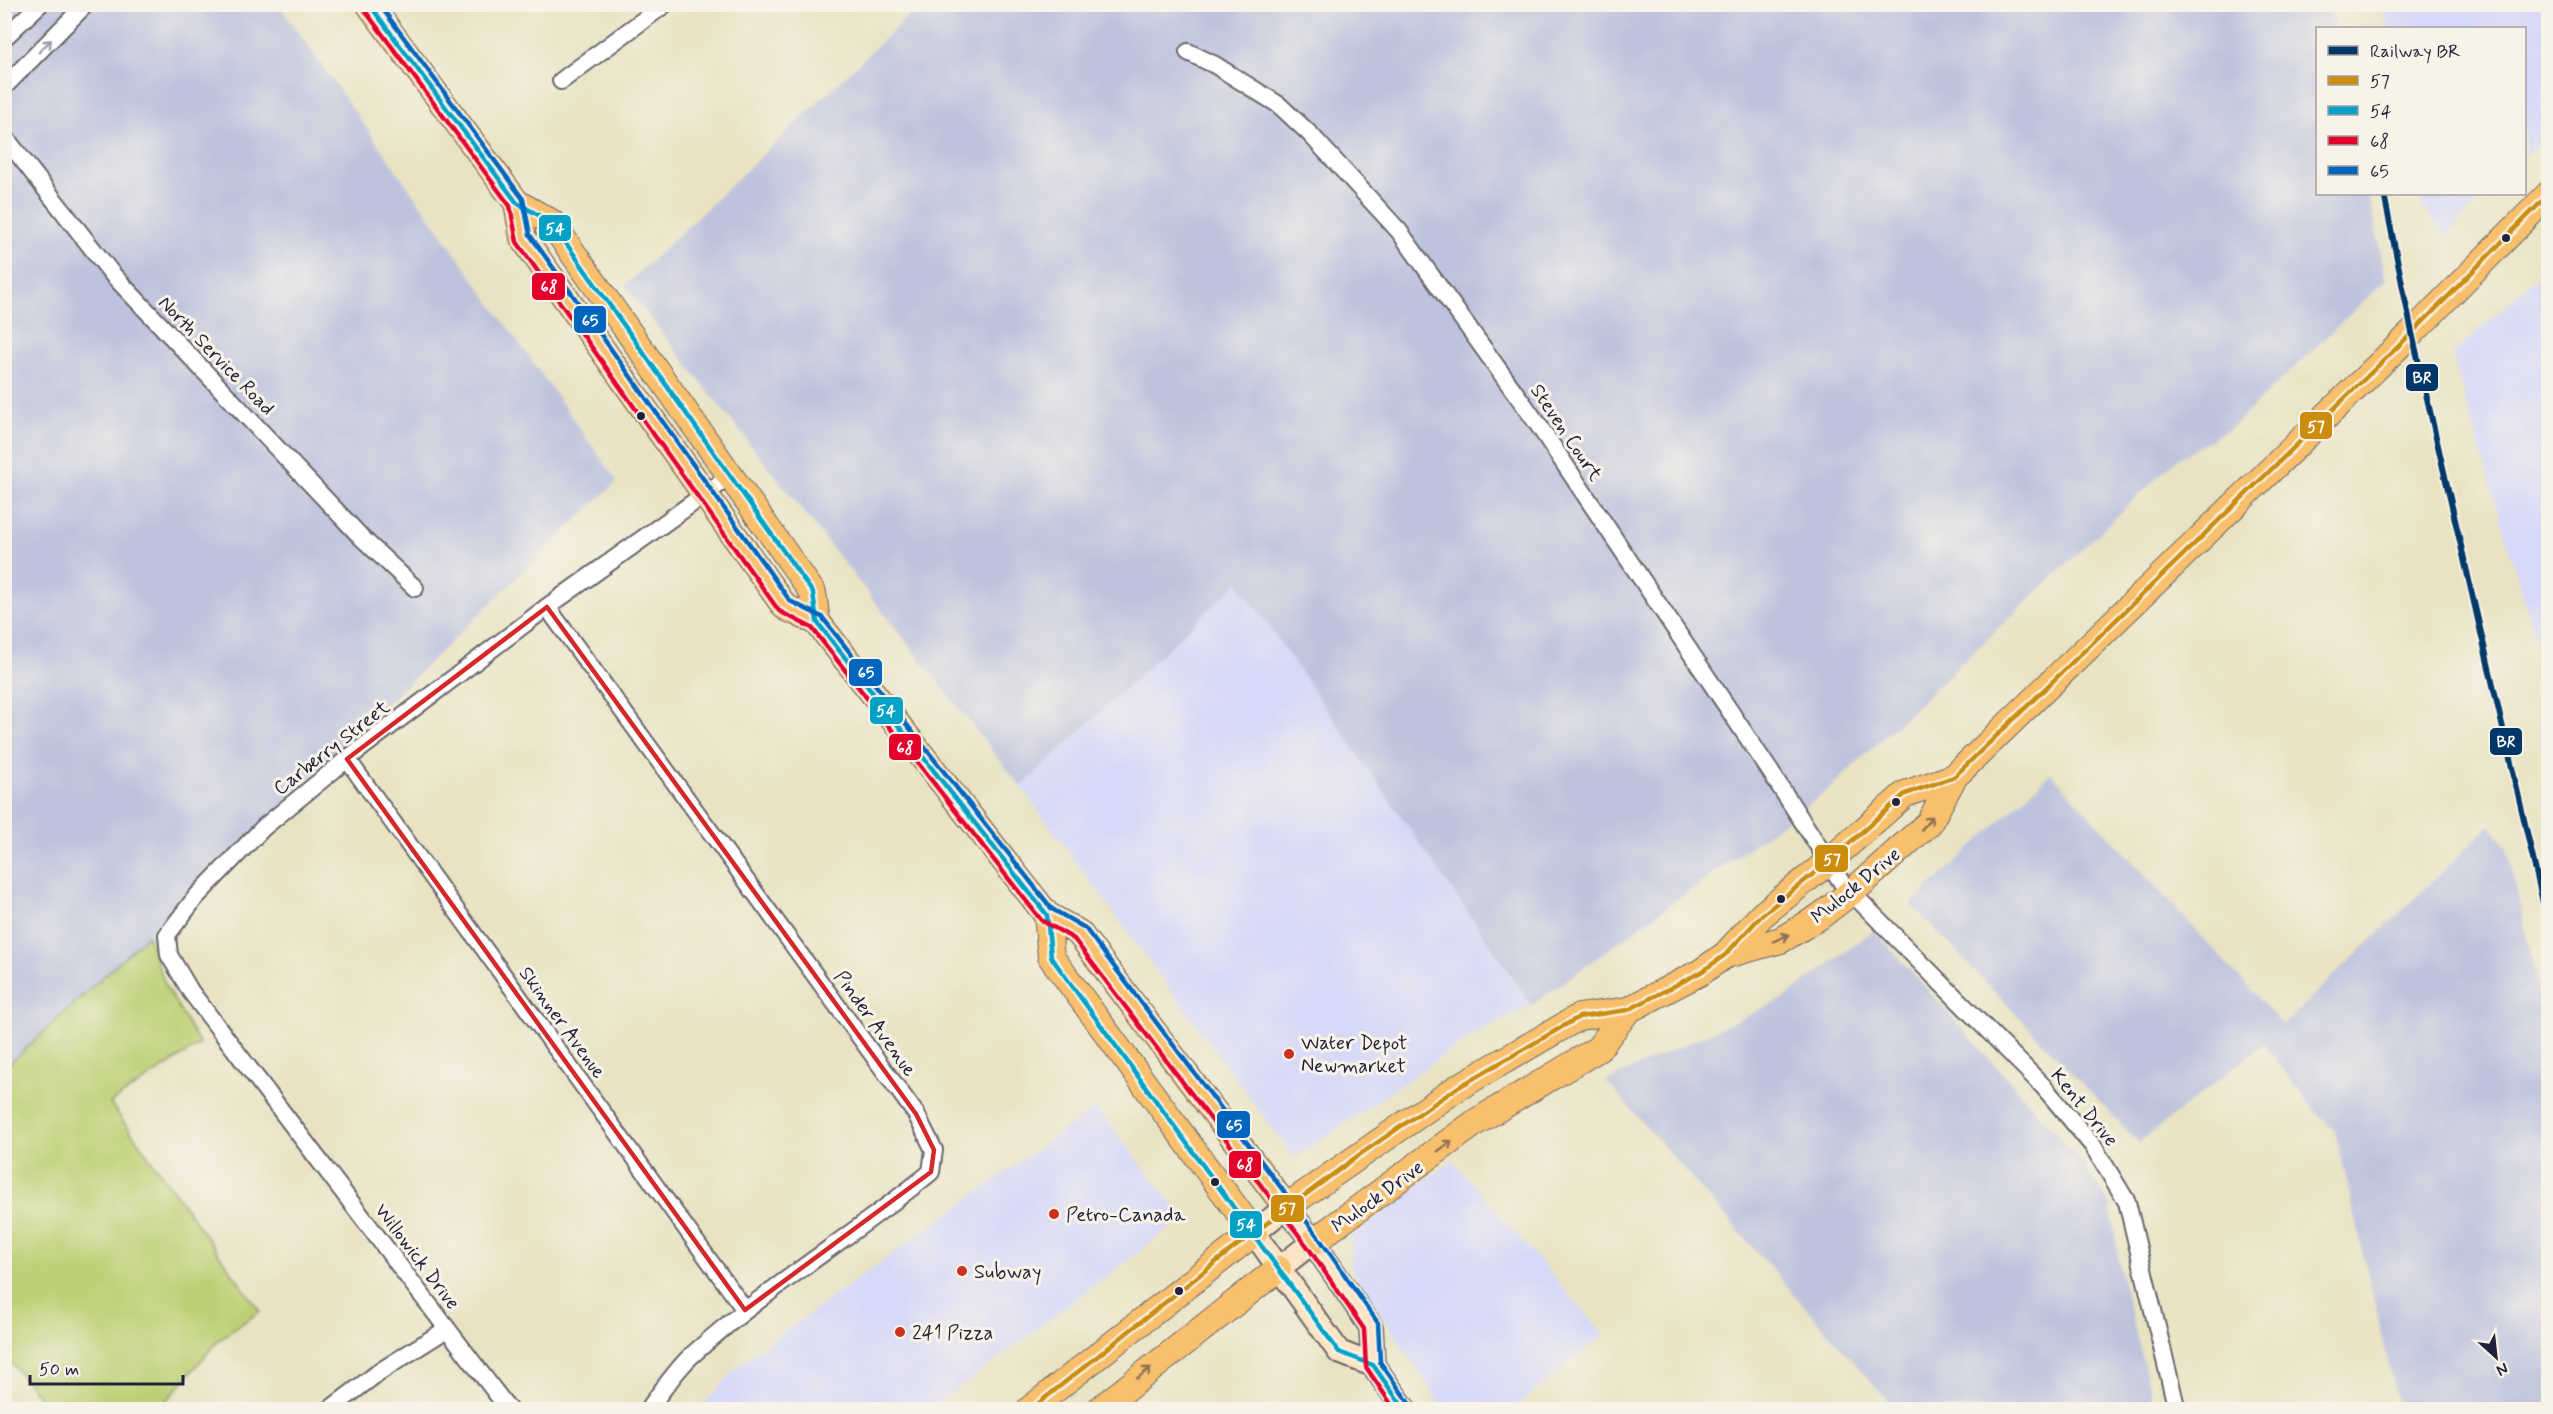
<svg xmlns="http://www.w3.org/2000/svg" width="2553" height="1414" font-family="Mynerve,sans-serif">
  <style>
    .built { fill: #d6d8f8 }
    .industrial { fill: #bec3dd }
    .green { fill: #bdd074; stroke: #707958; stroke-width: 1.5 }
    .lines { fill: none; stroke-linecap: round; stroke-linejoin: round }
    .minor-casing { stroke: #68666b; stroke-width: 20 }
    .secondary-casing { stroke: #68666b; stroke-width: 26 }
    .primary-casing { stroke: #68666b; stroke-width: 28 }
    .minor { stroke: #fff; stroke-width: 16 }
    .secondary { stroke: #fce5c4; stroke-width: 22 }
    .primary { stroke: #f8bf6c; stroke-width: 26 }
    .bus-1-casing { stroke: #f7f3e8; stroke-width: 9 }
    .bus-2-casing { stroke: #f7f3e8; stroke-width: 9 }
    .bus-3-casing { stroke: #f7f3e8; stroke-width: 9 }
    .bus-4-casing { stroke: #f7f3e8; stroke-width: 9 }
    .bus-1 { stroke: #cc8c0c; stroke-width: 4.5 }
    .bus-2 { stroke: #02a2c7; stroke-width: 4.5 }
    .bus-3 { stroke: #e4002b; stroke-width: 4.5 }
    .bus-4 { stroke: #0065bd; stroke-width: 4.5 }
    .rail-1-casing { stroke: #f7f3e8; stroke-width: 10 }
    .rail-1 { stroke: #003768; stroke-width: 6 }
    .oneway { stroke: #9c9ca7 }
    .oneway2 { stroke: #8d7054 }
    .marked { fill: none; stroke: #d62828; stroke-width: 4.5; stroke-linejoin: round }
    .bus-dot { fill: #22223b; stroke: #f7f3e8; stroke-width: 2 }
    .poi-dot { fill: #c8321e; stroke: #f7f3e8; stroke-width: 2 }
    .labels { text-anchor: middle; stroke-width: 6; stroke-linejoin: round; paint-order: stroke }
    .street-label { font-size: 20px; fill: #22223b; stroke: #f7f3e8 }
    .poi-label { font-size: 20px; fill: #22223b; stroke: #f7f3e8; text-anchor: start }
    .line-badge { stroke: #f7f3e8; stroke-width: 2 }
    .badge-label { font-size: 16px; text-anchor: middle; font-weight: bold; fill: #fff }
  </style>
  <rect width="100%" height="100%" fill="#f7f3e8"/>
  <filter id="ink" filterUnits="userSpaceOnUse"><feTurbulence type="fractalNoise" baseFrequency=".0167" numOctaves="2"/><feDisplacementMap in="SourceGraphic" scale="12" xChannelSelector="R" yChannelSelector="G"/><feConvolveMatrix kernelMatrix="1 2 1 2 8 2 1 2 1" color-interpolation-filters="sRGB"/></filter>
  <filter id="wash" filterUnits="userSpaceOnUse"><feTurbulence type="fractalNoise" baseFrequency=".008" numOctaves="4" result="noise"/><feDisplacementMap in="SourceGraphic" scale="24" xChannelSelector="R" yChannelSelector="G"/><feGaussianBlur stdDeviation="1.35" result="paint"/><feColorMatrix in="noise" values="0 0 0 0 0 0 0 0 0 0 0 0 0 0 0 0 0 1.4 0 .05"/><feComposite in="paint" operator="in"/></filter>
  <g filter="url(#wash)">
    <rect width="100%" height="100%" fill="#e9e3c3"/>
    <g class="built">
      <polygon points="2382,5 2548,5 2548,134 2525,157 2524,28 2387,28"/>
      <polygon points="2419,194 2486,194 2446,235 2422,206"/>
      <polygon points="2548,266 2548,680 2452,355"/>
      <polygon points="1238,581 1532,1005 1479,1031 1294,1158 1021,787"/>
      <polygon points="1096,1107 1183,1218 931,1409 700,1409 741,1363"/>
      <polygon points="1453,1161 1604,1335 1512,1409 1444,1409 1351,1269 1351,1236 1409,1190"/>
    </g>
    <g class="industrial">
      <polygon points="921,4 2330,5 2335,28 2318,28 2318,194 2369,194 2386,280 2232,427 2176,460 1827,791 1532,1005 1238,582 1021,787 625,286"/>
      <polygon points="5,5 279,5 617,481 148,935 5,1068"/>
      <polygon points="2051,773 2283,1025 2491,825 2507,849 2548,1030 2548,1409 2399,1409 2335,1131 2311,1106 2264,1044 2139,1143 1911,904"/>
      <polygon points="1874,930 2081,1161 2110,1204 2120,1269 2155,1409 1893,1409 1891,1404 1606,1081 1783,999"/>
    </g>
    <polygon class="green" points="148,935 165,985 200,1044 110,1103 260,1311 219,1340 159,1409 49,1409 5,1355 5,1068"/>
  </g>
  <g filter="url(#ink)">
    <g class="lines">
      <g class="minor-casing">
        <g id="minor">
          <polyline points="4,38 40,4"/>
          <polyline points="1188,52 1215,65 1279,105 1310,134 1399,231 1537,423 1770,771 1842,883 2043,1086 2093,1146 2127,1202 2177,1410"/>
          <polyline points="561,81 665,4"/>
          <polyline points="4,87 86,4"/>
          <polyline points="4,136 113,275 362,538 415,588"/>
          <path d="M547,607L916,1114L934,1150L931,1172C853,1236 766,1288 691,1356C675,1371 661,1392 648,1410"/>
          <polyline points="347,759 745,1310"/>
          <polyline points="329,1410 379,1372 447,1329"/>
          <polyline points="509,1410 191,992 169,955 167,935 196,897 264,827 347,759 547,607 729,477"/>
        </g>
      </g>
      <g class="secondary-casing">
        <g id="secondary">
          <polyline points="1278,1269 1313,1242"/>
          <polyline points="1373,1365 1339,1352 1254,1233 1286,1207 1313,1242 1371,1327 1373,1365 1405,1410"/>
        </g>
      </g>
      <g class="primary-casing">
        <g id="primary">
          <polyline points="369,4 517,203 523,238 785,607 817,622 1047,915 1079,933 1286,1207 1457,1088 1579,1017 1628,1010 1701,972 1725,955 1762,915 1828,862 1905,794 1954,777"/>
          <polyline points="517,203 551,222 813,593 817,622"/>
          <polyline points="1726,955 1781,940 1819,917 1853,891 1929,823 1954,777 2412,333 2548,195"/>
          <polyline points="1313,1242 1476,1122 1598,1049 1628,1010"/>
          <polyline points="1029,1410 1254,1233 1051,957 1047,915"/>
          <polyline points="1099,1410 1278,1269"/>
        </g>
      </g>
      <use href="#minor" class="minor"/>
      <use href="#secondary" class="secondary"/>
      <use href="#primary" class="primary"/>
      <g class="bus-1-casing">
        <polyline id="bus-1" points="1030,1410 1231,1250 1359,1155 1457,1088 1579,1017 1628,1010 1701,972 1725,955 1762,915 1828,862 1905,794 1954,777 2412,333 2548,195"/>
      </g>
      <g class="bus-2-casing">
        <polyline id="bus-2" points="369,4 517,203 551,222 813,593 817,622 1047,915 1051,957 1339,1352 1373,1365 1405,1410"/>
      </g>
      <g class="bus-3-casing">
        <polyline id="bus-3" points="363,8 510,206 517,242 779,611 812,628 1041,920 1074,939 1307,1246 1364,1329 1366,1367 1395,1410"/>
      </g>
      <g class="bus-4-casing">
        <polyline id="bus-4" points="379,4 523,199 530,235 790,601 822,617 1052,909 1085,928 1319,1238 1378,1323 1380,1362 1411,1406"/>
      </g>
      <use href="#bus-1" class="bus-1"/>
      <use href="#bus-2" class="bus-2"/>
      <use href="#bus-3" class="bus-3"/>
      <use href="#bus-4" class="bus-4"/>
      <g class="rail-1-casing">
        <polyline id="rail-1" points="2384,194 2412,333 2548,924"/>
      </g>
      <use href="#rail-1" class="rail-1"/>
    </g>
    <defs><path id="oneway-shaft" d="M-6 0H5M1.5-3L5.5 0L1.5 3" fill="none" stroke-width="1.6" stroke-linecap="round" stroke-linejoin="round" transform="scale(1.5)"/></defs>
    <use class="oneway" href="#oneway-shaft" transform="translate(45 46) rotate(-45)"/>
    <g class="oneway2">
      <use href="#oneway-shaft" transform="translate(1927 823) rotate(-50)"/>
      <use href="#oneway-shaft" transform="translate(1781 938) rotate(-24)"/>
      <use href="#oneway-shaft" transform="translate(1445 1146) rotate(-37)"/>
      <use href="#oneway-shaft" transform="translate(1144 1373) rotate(-38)"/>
    </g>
  </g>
  <path class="marked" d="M547,607L916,1114L934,1150L931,1172L745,1310L347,759Z"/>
  <g class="bus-dot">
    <circle cx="2506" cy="238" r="5"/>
    <circle cx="641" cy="416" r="5"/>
    <circle cx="1896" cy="802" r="5"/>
    <circle cx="1781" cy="899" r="5"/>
    <circle cx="1215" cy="1182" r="5"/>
    <circle cx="1179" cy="1291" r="5"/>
  </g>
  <g class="poi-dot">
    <circle cx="1289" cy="1054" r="6"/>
    <circle cx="1054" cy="1214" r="6"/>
    <circle cx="962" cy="1271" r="6"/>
    <circle cx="900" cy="1332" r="6"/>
  </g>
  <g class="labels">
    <g class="street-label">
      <text transform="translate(217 355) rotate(46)" y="7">North Service Road</text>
      <text transform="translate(1567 432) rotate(56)" y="7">Steven Court</text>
      <text transform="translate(331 747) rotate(-38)" y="7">Carberry Street</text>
      <text transform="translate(1855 885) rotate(-39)" y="7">Mulock Drive</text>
      <text transform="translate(563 1022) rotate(54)" y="7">Skinner Avenue</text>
      <text transform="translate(876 1023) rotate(54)" y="7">Pinder Avenue</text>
      <text transform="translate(2085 1107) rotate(51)" y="7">Kent Drive</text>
      <text transform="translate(1377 1196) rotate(-36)" y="7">Mulock Drive</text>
      <text transform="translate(418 1256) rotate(53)" y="7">Willowick Drive</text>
    </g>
    <g class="poi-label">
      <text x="1301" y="1049">Water Depot<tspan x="1301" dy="23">Newmarket</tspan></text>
      <text x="1066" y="1221">Petro-Canada</text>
      <text x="974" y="1278">Subway</text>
      <text x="912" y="1339">241 Pizza</text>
    </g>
  </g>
  <g class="line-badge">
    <rect x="538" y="214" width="34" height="28" rx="6" fill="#02a2c7"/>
    <rect x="531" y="272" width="35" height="29" rx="6" fill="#e4002b"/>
    <rect x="573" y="305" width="34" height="29" rx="6" fill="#0065bd"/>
    <rect x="2405" y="363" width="34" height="29" rx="6" fill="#003768"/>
    <rect x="2299" y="411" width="34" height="29" rx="6" fill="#cc8c0c"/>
    <rect x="848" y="658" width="35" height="29" rx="6" fill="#0065bd"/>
    <rect x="869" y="696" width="35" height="29" rx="6" fill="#02a2c7"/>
    <rect x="2489" y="727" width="34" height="29" rx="6" fill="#003768"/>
    <rect x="888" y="733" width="34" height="28" rx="6" fill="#e4002b"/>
    <rect x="1814" y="844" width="35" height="29" rx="6" fill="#cc8c0c"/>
    <rect x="1216" y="1110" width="35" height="29" rx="6" fill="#0065bd"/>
    <rect x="1228" y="1150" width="34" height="29" rx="6" fill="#e4002b"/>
    <rect x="1270" y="1194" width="35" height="29" rx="6" fill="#cc8c0c"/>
    <rect x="1229" y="1210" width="34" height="29" rx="6" fill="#02a2c7"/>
  </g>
  <g class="badge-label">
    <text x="555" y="234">54</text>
    <text x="549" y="292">68</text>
    <text x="590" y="326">65</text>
    <text x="2422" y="383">BR</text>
    <text x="2316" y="432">57</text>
    <text x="866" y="678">65</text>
    <text x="886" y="716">54</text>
    <text x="2506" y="747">BR</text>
    <text x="905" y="753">68</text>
    <text x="1832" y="865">57</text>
    <text x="1234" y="1131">65</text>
    <text x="1245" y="1170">68</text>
    <text x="1287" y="1214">57</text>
    <text x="1246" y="1230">54</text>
  </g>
  <rect width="2553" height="1414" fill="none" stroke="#f7f3e8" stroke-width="24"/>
  <rect x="2316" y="27" width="210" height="168" fill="#f7f3e8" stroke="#a29fa3" stroke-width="1.5"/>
  <rect x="2328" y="46" width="30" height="9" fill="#003768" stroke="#a29fa3" stroke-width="1.5"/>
  <text x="2370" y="57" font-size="18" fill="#22223b">Railway BR</text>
  <rect x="2328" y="76" width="30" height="9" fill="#cc8c0c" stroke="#a29fa3" stroke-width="1.5"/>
  <text x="2370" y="87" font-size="18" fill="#22223b">57</text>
  <rect x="2328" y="106" width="30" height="9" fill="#02a2c7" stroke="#a29fa3" stroke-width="1.5"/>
  <text x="2370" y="117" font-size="18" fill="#22223b">54</text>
  <rect x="2328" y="136" width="30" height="9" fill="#e4002b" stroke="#a29fa3" stroke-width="1.5"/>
  <text x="2370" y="147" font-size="18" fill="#22223b">68</text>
  <rect x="2328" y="166" width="30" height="9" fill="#0065bd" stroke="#a29fa3" stroke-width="1.5"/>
  <text x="2370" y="177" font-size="18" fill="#22223b">65</text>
  <g transform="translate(2496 1357) rotate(153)" stroke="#f7f3e8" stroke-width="4.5" paint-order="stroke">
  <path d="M0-4.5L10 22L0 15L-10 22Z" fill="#22223b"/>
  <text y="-9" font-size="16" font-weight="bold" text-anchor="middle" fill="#22223b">N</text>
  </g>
  <path d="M30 1375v9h153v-9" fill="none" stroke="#22223b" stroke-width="3"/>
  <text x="39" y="1375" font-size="18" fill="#22223b" stroke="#f7f3e8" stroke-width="4.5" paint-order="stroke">50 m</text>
</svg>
